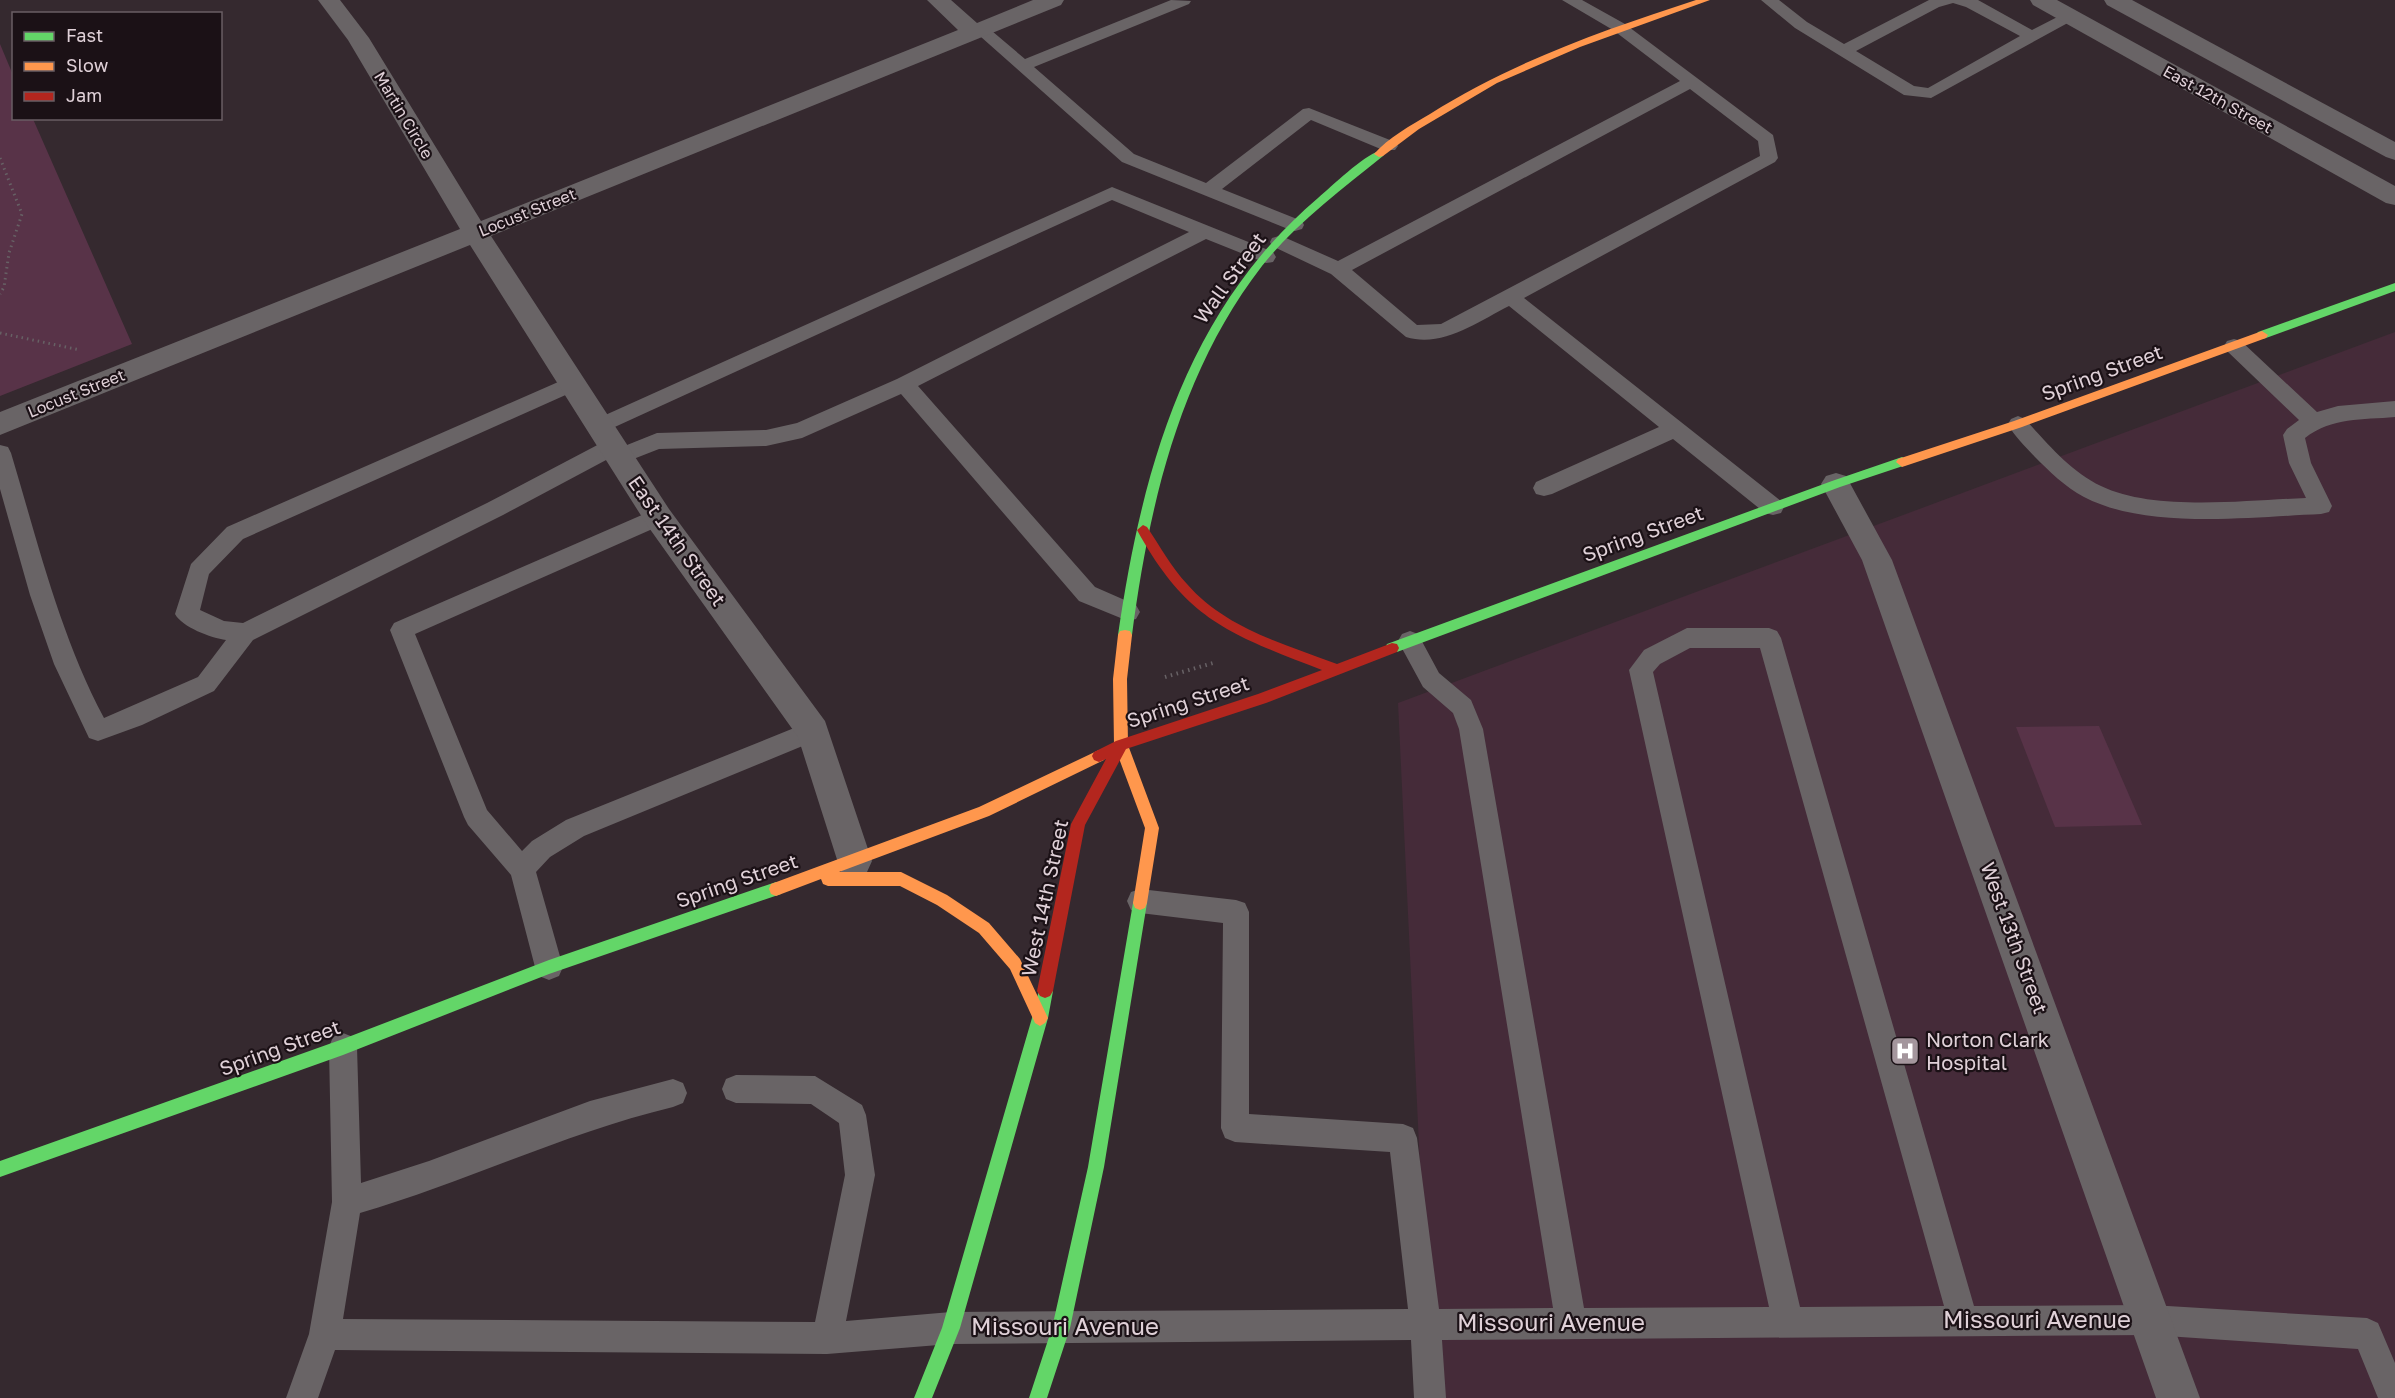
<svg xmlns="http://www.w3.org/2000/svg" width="2395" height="1398" font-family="'Golos Text',sans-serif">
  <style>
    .built { fill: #452b39 }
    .green { fill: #583348 }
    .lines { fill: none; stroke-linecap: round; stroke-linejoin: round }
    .path-far1 { stroke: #676165; stroke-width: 3; stroke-dasharray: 1.5 4; stroke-linecap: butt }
    .path { stroke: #676165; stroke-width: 4; stroke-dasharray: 1.5 4.5; stroke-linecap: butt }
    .lane { fill: #696466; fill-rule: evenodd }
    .street { fill: #696466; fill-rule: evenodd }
    .fast { fill: #63d668; fill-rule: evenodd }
    .slow { fill: #ff974d; fill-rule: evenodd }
    .jam { fill: #b3261e; fill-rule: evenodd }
    .labels { text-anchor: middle; stroke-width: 4.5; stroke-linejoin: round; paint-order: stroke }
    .far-street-label { font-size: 16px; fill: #e0d1d8; stroke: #1b1116 }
    .street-label { font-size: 20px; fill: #e0d1d8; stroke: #1b1116 }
    .poi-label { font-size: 20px; fill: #e0d1d8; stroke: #1b1116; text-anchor: start }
    .near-street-label { font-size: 24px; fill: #e0d1d8; stroke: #1b1116 }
  </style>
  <rect width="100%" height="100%" fill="#35292f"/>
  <polygon class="built" points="2395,332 2395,1398 1431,1398 1398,703"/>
  <g class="green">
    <polygon points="0,44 13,75 14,118 33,119 132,344 0,396"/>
    <polygon points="2099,726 2142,825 2055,827 2016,727"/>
  </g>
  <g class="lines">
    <g class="path-far1">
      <polyline points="0,158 22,214 9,253 4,287 0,294"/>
      <polyline points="0,333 80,350"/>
    </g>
    <polyline class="path" points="1165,677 1213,663"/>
    <g class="lane">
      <polygon points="1171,0 1191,1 1189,4 1034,67 1134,154 1206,183 1303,109 1309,108 1395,142 1398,146 1395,150 1383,150 1311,120 1222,189 1302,221 1304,225 1302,229 1295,231 1288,229 1122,162 972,29 980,24 986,26 1025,59"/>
      <path d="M1562,0H1582L1625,24L1773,135L1778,158L1775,162L1524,298L1781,501L1784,507L1781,513L1773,515L1765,513L1673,439L1552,494L1544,496L1536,494L1533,488L1536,482L1659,427L1509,306C1477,322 1443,348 1406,337L1331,274L1272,246L1270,242L1272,238L1279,236L1286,238L1338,261L1680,81L1613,30ZM1690,89L1758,141L1760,156L1441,324L1417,325L1352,270Z"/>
      <path d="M1761,0H1779L1807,22L1844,44L1929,0H1978L2032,30L2069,11L2077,16L2075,19L1931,98L1904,95L1795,28ZM1953,3L1966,7L2020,36L1928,88L1914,86L1856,51L1939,7Z"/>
      <path d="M1112,187L1273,252L1276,257L1273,262L1266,263L1206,239L918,386L1095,587L1136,605L1140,612L1136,619L1128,621L1079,601L901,394L802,438L766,446L659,449L618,465L610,463L608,459L503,515L253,640L214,691L142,725L98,741L89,738L54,664L30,595L0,489V445L8,447L11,453C38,543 60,635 104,718L198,677L226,640C211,638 182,627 175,614L191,564L227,527L565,379L572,377L579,379L582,384L579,389L243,539L209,574L200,610L224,621L243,623L487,503L605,441L612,439L619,441L622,447L657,433L766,430L797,423L897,379L1189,232L1112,200L606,431L599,434L592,431L589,426L592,421Z"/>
      <path d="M2234,339L2241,341L2317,412L2338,406L2395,401V417C2362,420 2332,417 2305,438L2311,463L2332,506L2329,512L2321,514C2251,517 2147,530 2084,497C2065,487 2049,471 2034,456C2025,446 2014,436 2008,424L2011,419L2018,416L2025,419C2047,443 2070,471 2101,486C2154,512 2248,500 2306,498L2289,463L2283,435L2287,429L2299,420L2227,351L2224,346L2227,341Z"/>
      <polygon points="658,508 666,511 669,517 666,523 415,634 487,810 522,851 532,841 566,820 804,724 813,721 822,724 825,731 822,738 584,836 550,857 536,872 563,967 559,976 549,980 539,976 535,967 511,875 468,825 464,817 390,630 394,623"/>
      <path d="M1687,628H1769L1777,631L1781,638L1974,1306L2151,1305L2367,1318L2378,1323L2395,1363V1398H2378L2358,1349L2151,1335L1442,1340L1446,1398H1414L1411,1340L951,1344L827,1354L335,1350L318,1398H286L309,1334L332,1202L329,1047L333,1037L343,1033L353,1037L357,1047L361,1183L429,1161L590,1101L673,1079L683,1083L687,1093L683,1103L673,1107C565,1133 466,1182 360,1213L343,1319L815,1322L845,1175L839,1123L811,1104L736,1103L726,1099L722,1089L726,1079L736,1075L815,1076L862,1105L866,1115L875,1175L846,1321L951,1312L1408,1309L1390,1152L1235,1142L1225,1138L1221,1128L1223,923L1140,913L1131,910L1127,901L1131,892L1140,889L1236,900L1245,903L1249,912V1114L1403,1124L1413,1128L1417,1138L1439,1309L1553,1308L1459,729L1453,713L1423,687L1398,641L1402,634L1410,631L1418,634L1439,673L1471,700L1483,729L1584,1308L1769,1307L1629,670L1644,650ZM1690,648H1760L1944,1306L1800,1307L1653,672L1660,664Z"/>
    </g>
    <g class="street">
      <polygon points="318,0 340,0 369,38 481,221 958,30 927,0 951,0 977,23 1033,0 1064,0 1061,5 491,236 669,509 825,721 872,861 867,872 854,877 841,872 798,737 647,525 470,245 0,435 0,412 460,229 348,40"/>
      <polygon points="2030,0 2057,0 2395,186 2395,205 2386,203 2033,5"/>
      <polygon points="2104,0 2132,0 2395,142 2395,160 2386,157 2107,5"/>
      <polygon points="1836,473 1846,476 1892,560 2200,1398 2156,1398 1862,560 1821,484 1826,476"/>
    </g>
    <g class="fast">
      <path d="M1379,151L1384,154L1383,156C1341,190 1295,224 1262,266C1180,372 1149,505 1132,635L1130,639H1120L1118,635C1142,470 1186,310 1318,198C1332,186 1363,156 1379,151Z"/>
      <polygon points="2395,283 2395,291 2266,338 2262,339 2256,335 2258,332"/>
      <polygon points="1902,457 1906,459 1908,462 1906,465 1840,487 1397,652 1387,652 1385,648 1387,644 1832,481"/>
      <polygon points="776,882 781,884 783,889 781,894 549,974 343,1055 0,1177 0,1161 343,1039 549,960"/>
      <polygon points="1140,896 1145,898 1147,903 1104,1167 1070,1328 1047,1398 1029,1398 1052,1328 1088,1167 1133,903 1135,898"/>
      <polygon points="1045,984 1050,986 1053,991 1048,1018 960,1328 932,1398 914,1398 942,1328 1032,1018 1040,986"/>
    </g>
    <g class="slow">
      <path d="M1696,0H1710L1580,47L1497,83L1419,129L1383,156L1379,157L1374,154C1388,138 1411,125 1430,114C1512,62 1604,30 1696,0Z"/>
      <polygon points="2262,331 2268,335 2266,338 2022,427 1902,467 1896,462 1898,459 2014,421"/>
      <polygon points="1125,630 1130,631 1132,635 1127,679 1128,745 1159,828 1147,903 1145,908 1140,910 1135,908 1133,903 1145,828 1114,745 1113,679 1118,635 1120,631"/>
      <polygon points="1099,750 1104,752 1106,756 1104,760 989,816 839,872 901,872 947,895 989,923 1020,959 1048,1018 1045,1023 1040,1026 1035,1023 1010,969 979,933 937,905 900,886 828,886 823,884 821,879 776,896 771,894 769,889 771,884 979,807"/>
    </g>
    <path class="jam" d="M1143,525L1147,527C1160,546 1171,567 1187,584C1225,628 1284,644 1337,664L1392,643L1397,644L1399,648L1397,652L1266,703L1126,749L1085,825L1053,991L1050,996L1045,998L1040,996L1037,991L1071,824L1106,759L1099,762L1094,760L1092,756L1094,752L1116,741L1258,694L1322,670C1230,634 1187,621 1137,530Z"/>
  </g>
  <defs>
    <g id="hospital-square" transform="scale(1.5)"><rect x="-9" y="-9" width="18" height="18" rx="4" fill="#a4969d" stroke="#1b1116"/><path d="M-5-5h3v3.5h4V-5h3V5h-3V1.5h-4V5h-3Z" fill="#fff"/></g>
  </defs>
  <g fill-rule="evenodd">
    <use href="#hospital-square" x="1905" y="1051"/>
  </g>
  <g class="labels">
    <g class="far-street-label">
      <text transform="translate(2218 99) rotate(29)" y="6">East 12th Street</text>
      <text transform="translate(404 115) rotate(59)" y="6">Martin Circle</text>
      <text transform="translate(527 212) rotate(-22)" y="6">Locust Street</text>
      <text transform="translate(76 393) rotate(-22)" y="6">Locust Street</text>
    </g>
    <g class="street-label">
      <text transform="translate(1230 278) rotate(-54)" y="7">Wall Street</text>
      <text transform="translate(2102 373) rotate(-20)" y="7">Spring Street</text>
      <text transform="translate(1643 534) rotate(-20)" y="7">Spring Street</text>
      <text transform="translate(677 541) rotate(55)" y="7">East 14th Street</text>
      <text transform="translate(1188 702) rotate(-18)" y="7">Spring Street</text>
      <text transform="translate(737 881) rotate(-19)" y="7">Spring Street</text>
      <text transform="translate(1045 898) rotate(-78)" y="7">West 14th Street</text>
      <text transform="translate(2014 938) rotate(70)" y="7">West 13th Street</text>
      <text transform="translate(280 1048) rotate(-20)" y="7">Spring Street</text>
    </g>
    <g class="poi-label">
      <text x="1926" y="1047">Norton Clark<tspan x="1926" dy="23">Hospital</tspan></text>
    </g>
    <g class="near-street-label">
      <text x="2037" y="1328">Missouri Avenue</text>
      <text x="1551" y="1331">Missouri Avenue</text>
      <text x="1065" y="1335">Missouri Avenue</text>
    </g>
  </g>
  <rect x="12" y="12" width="210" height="108" fill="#1b1116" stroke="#6a5e64" stroke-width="1.5"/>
  <rect x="24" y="32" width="30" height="9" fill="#63d668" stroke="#6a5e64" stroke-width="1.5"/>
  <text x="66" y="42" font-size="18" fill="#e0d1d8">Fast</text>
  <rect x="24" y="62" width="30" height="9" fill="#ff974d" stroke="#6a5e64" stroke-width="1.5"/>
  <text x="66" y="72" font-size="18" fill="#e0d1d8">Slow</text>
  <rect x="24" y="92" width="30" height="9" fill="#b3261e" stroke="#6a5e64" stroke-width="1.5"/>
  <text x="66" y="102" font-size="18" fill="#e0d1d8">Jam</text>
</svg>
